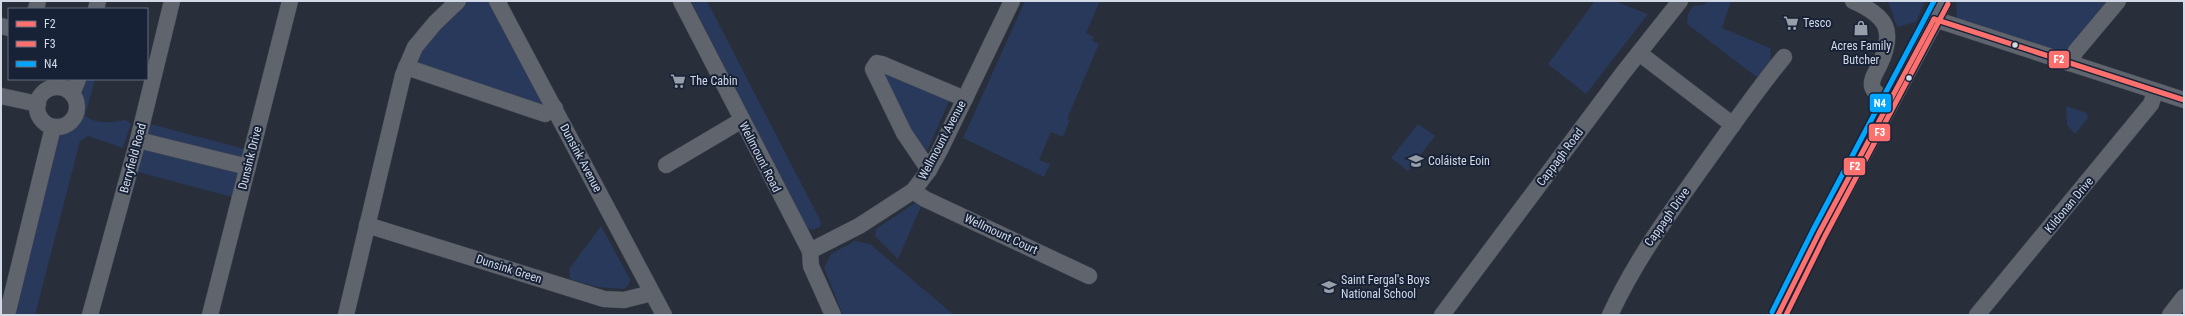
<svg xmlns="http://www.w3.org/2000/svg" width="2185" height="316" font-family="'Roboto Condensed',sans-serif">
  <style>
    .green { fill: #28395b }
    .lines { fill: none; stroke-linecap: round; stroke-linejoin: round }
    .minor-casing { stroke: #444a54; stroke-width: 17 }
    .major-casing { stroke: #444a54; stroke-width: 21 }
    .minor { stroke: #5f646d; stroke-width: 16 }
    .major { stroke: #616874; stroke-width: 20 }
    .bus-1-casing { stroke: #182237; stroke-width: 8 }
    .bus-2-casing { stroke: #182237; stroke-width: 8 }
    .bus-3-casing { stroke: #182237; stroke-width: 8 }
    .bus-1 { stroke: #fd706e; stroke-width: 5 }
    .bus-2 { stroke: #fd706e; stroke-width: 5 }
    .bus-3 { stroke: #00a6ff; stroke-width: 5 }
    .bus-dot { fill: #d2dae7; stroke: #182237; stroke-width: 1.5 }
    .labels { text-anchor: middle; stroke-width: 4; stroke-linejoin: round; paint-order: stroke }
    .poi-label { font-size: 12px; fill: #d2dae7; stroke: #182237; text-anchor: start }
    .street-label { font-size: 12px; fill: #d2dae7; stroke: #182237 }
    .line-badge { stroke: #182237; stroke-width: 1.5 }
    .badge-label { font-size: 11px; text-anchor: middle; font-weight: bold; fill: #fff }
  </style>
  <rect width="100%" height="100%" fill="#282e3a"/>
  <g class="green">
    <polygon points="460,1 496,1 558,116 406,67"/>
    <polygon points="691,1 707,1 821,222 820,227 811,230 804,225"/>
    <polygon points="1025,1 1100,1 1086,33 1094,37 1092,40 1099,44 1067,119 1070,120 1063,137 1051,132 1039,160 1050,164 1044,177 963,138"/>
    <polygon points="1595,1 1614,1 1648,14 1586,94 1548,64"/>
    <polygon points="1708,1 1731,1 1722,28 1770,48 1771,61 1758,78 1687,24 1688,14 1693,6 1704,5"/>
    <polygon points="1888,1 1925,1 1916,22 1897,27"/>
    <polygon points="1956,1 2108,1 2063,56 1957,20"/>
    <polygon points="880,70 950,99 927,151 910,133"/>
    <path d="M80,79H95L85,116C98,125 112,122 126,120L131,124L123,148L88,136L80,141L35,315H8L56,124C87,122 78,100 80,79Z"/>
    <polygon points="2066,106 2087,113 2088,118 2075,134 2067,125"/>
    <polygon points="143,122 252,151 248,166 138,139"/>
    <polygon points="1418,124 1435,136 1408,171 1391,158"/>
    <polygon points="138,140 248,167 240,199 130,170"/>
    <polygon points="915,203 922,204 898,259 875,236 876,229"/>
    <polygon points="601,226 630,279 629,284 624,289 597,287 570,279 569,269"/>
    <polygon points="855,241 870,244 954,315 843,315 824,268 831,254"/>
  </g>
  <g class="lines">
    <g class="minor-casing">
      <g id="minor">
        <polyline points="497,1 664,315"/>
        <polyline points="681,1 810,251 811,266 833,315"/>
        <path d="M1853,1C1887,16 1896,31 1879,66C1876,72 1871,79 1872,86C1874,94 1884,98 1889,103"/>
        <polyline points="36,9 38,1"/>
        <polyline points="96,9 98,1"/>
        <polyline points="1934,19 2184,100"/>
        <polyline points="1,26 9,28"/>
        <polyline points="1639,53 1733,125"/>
        <polyline points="2069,63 2076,51 2118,1"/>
        <polyline points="406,67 545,114 555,108"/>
        <circle cx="57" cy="107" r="20"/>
        <polyline points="72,94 78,79"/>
        <polyline points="1,96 38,104"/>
        <polyline points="138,140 248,167"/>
        <polyline points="666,165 742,120"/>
        <polyline points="929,170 904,133 873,69 877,63 882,64 965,99"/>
        <polyline points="913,191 925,199 1089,276"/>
        <polyline points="367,225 604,299 624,300 652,293"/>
        <polyline points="810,251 859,226 913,191 929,170 940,150 1012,1"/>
        <polyline points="7,315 53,127"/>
        <polyline points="90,315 138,140 172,1"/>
        <polyline points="210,315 290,1"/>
        <polyline points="346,315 403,75 415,47 435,23 458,1"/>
        <polyline points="1442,315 1623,73 1680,1"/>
        <path d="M1610,315C1635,261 1669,214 1704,165C1730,129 1755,92 1784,57"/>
        <polyline points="1977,315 2151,104 2155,92"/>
        <polyline points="2170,315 2184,297"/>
      </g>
    </g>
    <g class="major-casing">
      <polyline id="major" points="1778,315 1819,233 1934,19 1942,1"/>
    </g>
    <use href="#minor" class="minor"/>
    <use href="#major" class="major"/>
    <g class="bus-1-casing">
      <g id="bus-1">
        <polyline points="1934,19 2184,100"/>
        <polyline points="1778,315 1819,233 1934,19"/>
      </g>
    </g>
    <g class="bus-2-casing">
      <polyline id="bus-2" points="1786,315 1825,236 1948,4"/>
    </g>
    <g class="bus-3-casing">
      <polyline id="bus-3" points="1772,312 1813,230 1934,1"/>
    </g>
    <use href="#bus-1" class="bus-1"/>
    <use href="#bus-2" class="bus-2"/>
    <use href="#bus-3" class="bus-3"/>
  </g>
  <defs>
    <g id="supermarket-bare" transform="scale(1.2)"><path d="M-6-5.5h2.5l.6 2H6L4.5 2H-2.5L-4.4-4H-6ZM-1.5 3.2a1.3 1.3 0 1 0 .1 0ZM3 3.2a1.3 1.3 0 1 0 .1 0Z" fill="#969eaa" stroke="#182237" stroke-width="2.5" paint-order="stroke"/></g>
    <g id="shop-bare" transform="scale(1.2)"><path d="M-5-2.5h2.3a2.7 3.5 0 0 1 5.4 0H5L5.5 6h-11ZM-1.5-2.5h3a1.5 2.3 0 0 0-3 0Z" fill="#969eaa" stroke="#182237" stroke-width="2.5" paint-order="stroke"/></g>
    <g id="school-bare" transform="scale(1.2)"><path d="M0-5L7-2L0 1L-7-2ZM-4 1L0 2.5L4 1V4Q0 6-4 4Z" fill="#969eaa" stroke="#182237" stroke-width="2.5" paint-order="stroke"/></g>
  </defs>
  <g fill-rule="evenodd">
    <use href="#supermarket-bare" x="1791" y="23"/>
    <use href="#shop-bare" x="1861" y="28"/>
    <use href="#supermarket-bare" x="678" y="81"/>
    <use href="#school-bare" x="1416" y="161"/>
    <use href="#school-bare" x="1329" y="287"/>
  </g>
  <g class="bus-dot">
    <circle cx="2015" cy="45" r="3.5"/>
    <circle cx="1909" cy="78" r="3.5"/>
  </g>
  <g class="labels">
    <g class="poi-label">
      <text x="1803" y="27">Tesco</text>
      <text x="1861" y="50" text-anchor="middle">Acres Family<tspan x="1861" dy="14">Butcher</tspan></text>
      <text x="690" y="85">The Cabin</text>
      <text x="1428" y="165">Coláiste Eoin</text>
      <text x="1341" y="284">Saint Fergal's Boys<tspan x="1341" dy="14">National School</tspan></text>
    </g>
    <g class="street-label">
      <text transform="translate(942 140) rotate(-62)" y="4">Wellmount Avenue</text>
      <text transform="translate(760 157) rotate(63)" y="4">Wellmount Road</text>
      <text transform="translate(1560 157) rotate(-53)" y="4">Cappagh Road</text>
      <text transform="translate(133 158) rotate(-75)" y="4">Berryfield Road</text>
      <text transform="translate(250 158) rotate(-76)" y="4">Dunsink Drive</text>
      <text transform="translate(581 158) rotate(62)" y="4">Dunsink Avenue</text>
      <text transform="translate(2069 205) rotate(-50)" y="4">Kildonan Drive</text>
      <text transform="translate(1667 217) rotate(-55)" y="4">Cappagh Drive</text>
      <text transform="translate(1001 234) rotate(25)" y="4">Wellmount Court</text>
      <text transform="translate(509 269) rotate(18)" y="4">Dunsink Green</text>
    </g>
  </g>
  <g class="line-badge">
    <rect x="2048" y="50" width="22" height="19" rx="4" fill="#fd706e"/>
    <rect x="1869" y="93" width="23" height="20" rx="4" fill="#00a6ff"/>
    <rect x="1868" y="123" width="23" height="19" rx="4" fill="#fd706e"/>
    <rect x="1843" y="157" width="23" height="19" rx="4" fill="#fd706e"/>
  </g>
  <g class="badge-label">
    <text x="2059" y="63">F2</text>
    <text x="1880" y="107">N4</text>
    <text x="1880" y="136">F3</text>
    <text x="1855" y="170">F2</text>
  </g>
  <rect width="2185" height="316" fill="none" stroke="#d2dae7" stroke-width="4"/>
  <rect x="8" y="8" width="140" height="72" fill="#182237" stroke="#626c7d"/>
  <rect x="16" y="21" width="20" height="6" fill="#fd706e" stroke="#626c7d"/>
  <text x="44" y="28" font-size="12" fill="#d2dae7">F2</text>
  <rect x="16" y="41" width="20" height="6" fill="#fd706e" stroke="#626c7d"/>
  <text x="44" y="48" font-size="12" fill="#d2dae7">F3</text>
  <rect x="16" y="61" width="20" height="6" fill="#00a6ff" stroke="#626c7d"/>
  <text x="44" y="68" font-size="12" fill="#d2dae7">N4</text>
</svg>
